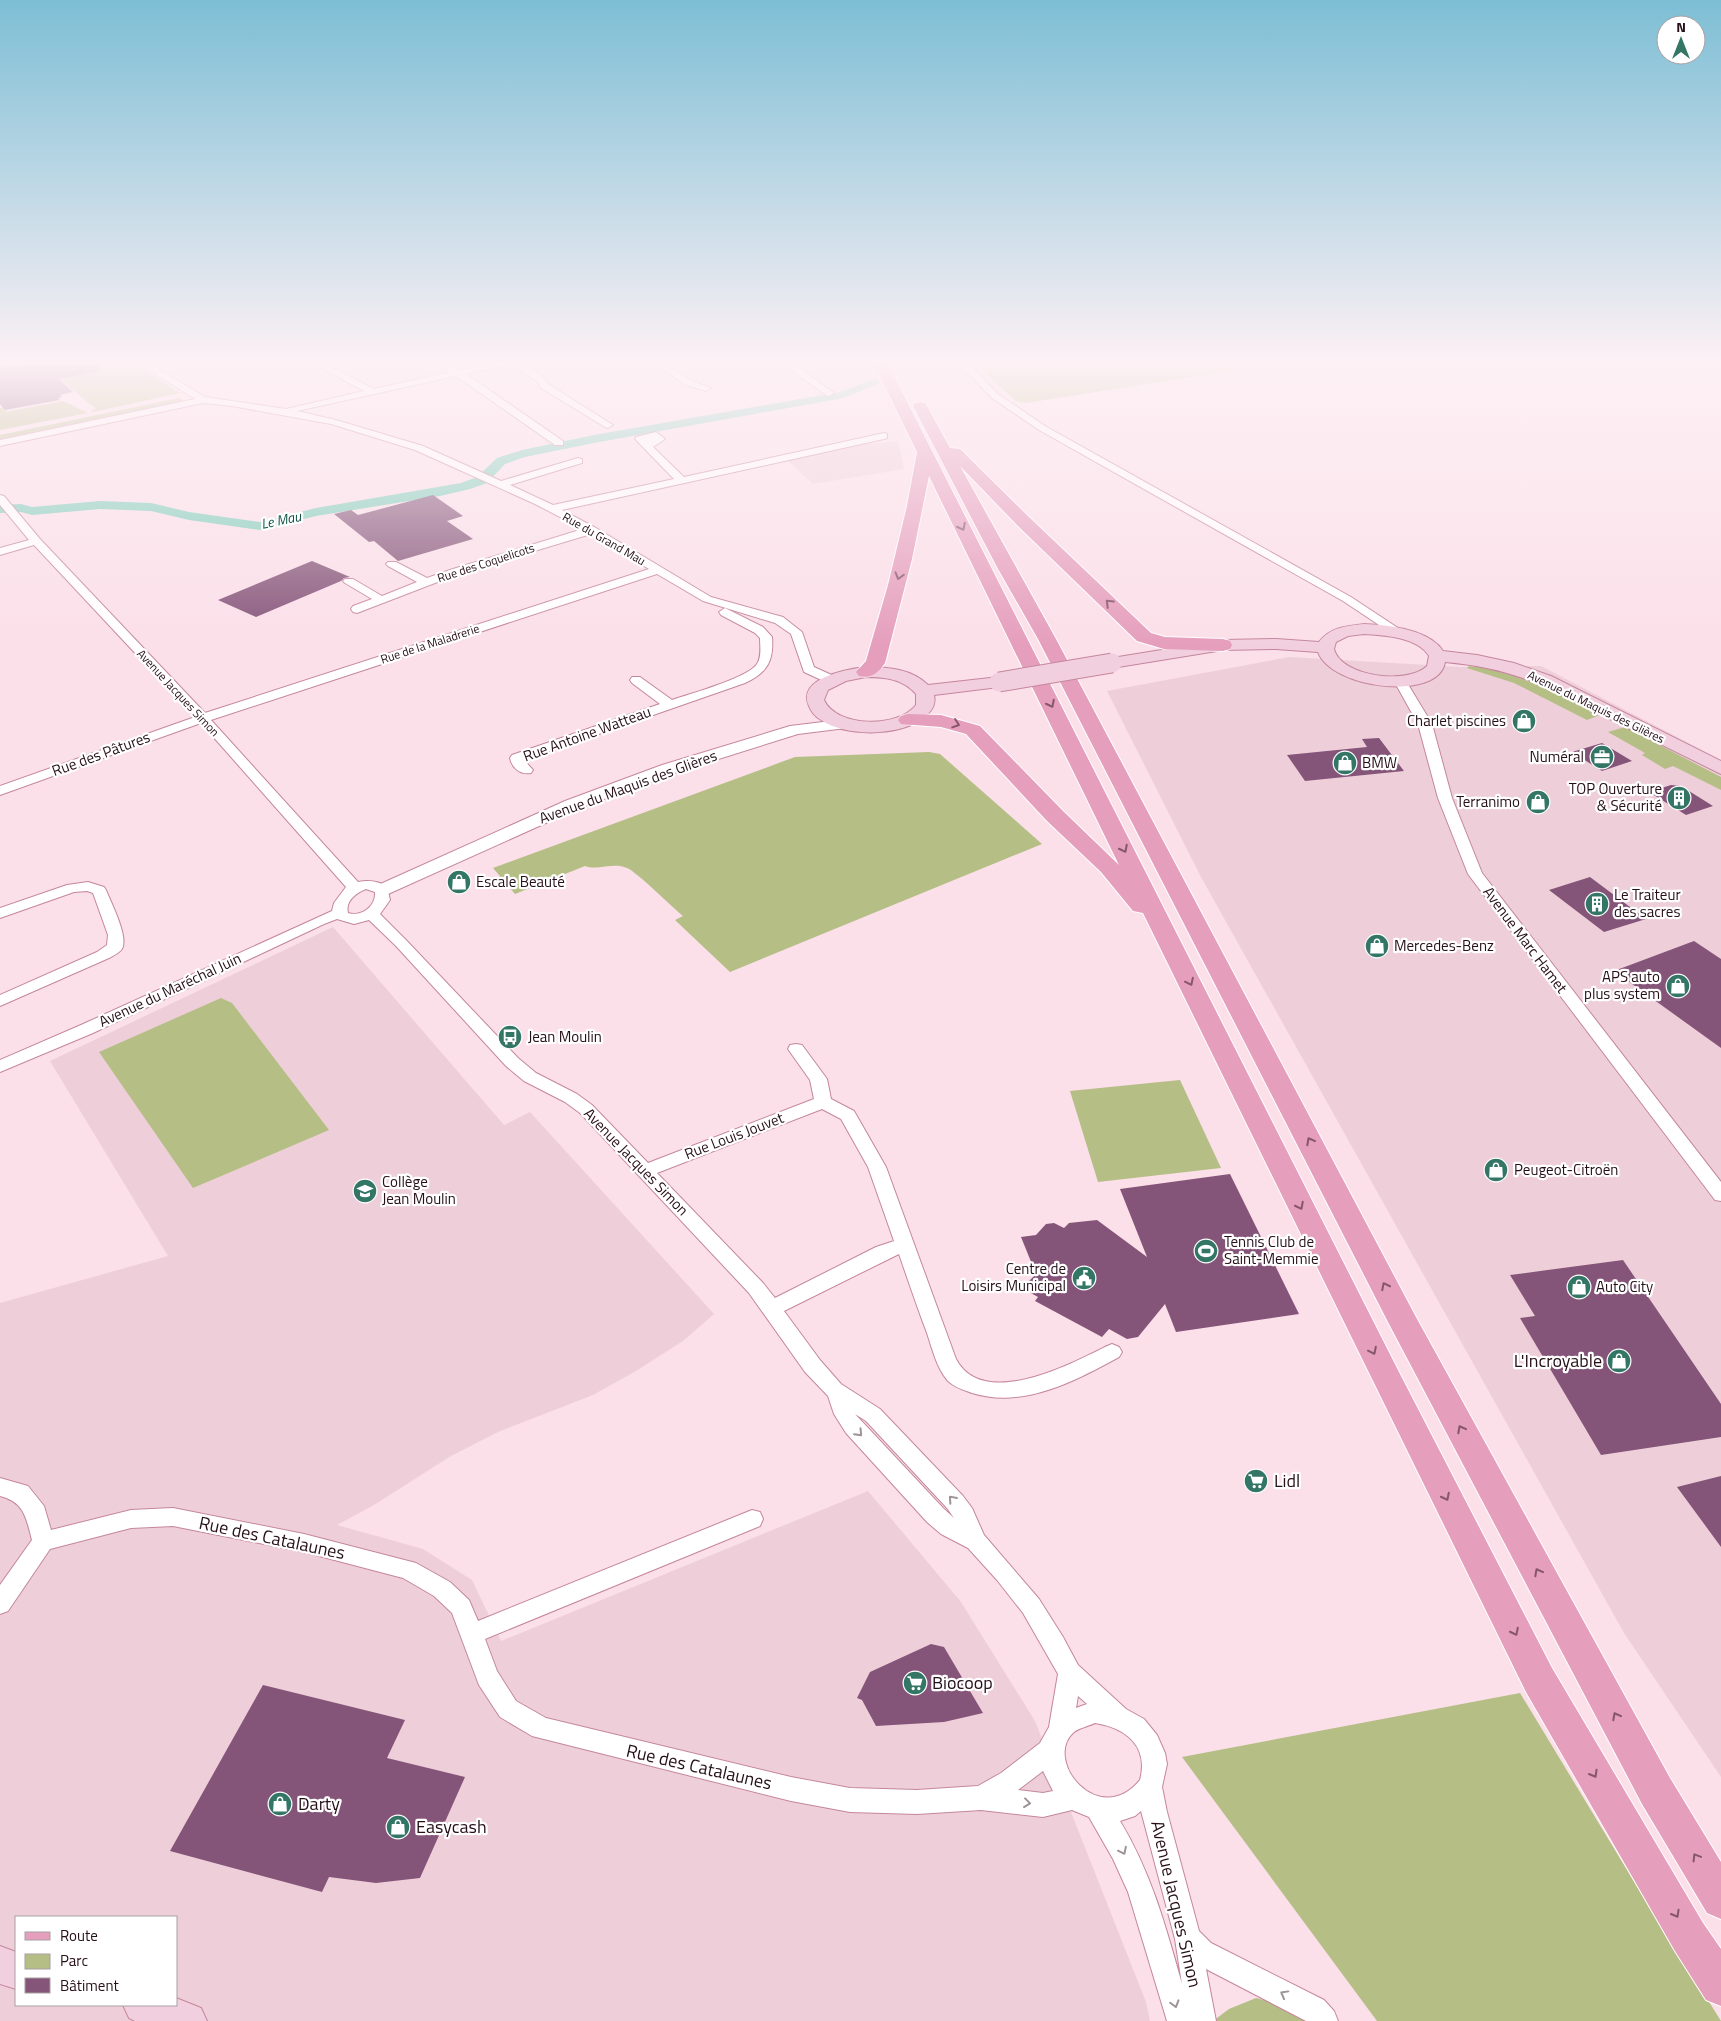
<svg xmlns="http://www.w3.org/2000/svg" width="1721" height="2021" font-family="'Titillium Web',sans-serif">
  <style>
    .built { fill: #eecfd9; fill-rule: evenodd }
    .green { fill: #b5be85 }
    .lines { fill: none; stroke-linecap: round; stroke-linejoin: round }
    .canal { fill: #7dcdb8; fill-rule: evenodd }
    .building { fill: #855479 }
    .minor-casing { stroke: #c5869d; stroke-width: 2 }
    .tertiary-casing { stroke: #c5869d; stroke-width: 2 }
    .secondary-casing { stroke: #c5869d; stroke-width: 2 }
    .primary-casing { stroke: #fff; stroke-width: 2 }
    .minor { fill: #fff; fill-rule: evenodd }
    .tertiary { fill: #fff; fill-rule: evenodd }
    .secondary { fill: #f2cfde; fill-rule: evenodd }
    .primary { fill: #e59ebc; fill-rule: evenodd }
    .secondary-bridge-casing { stroke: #c5869d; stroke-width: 21; stroke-linecap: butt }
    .secondary-bridge { stroke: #f2cfde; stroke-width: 19 }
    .oneway { stroke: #86566a }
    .oneway2 { stroke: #9d9398 }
    .labels { text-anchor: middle; stroke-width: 4.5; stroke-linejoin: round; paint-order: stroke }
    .far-street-label { font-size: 12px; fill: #260f19; stroke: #fff }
    .far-water-label { font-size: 14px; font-style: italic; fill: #105446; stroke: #fff }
    .poi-label { font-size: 15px; fill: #260f19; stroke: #fff; text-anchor: start }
    .street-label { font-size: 15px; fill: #260f19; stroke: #fff }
    .near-poi-label { font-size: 18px; fill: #260f19; stroke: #fff; text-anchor: start }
    .near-street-label { font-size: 18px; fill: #260f19; stroke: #fff }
  </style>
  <rect width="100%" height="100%" fill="#fbdfe9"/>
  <g class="built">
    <polygon points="898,441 904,469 813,484 787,460 858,445"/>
    <polygon points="1289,657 1462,667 1541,666 1721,760 1721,1777 1624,1633 1201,877 1107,691"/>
    <path d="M333,927L504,1125L530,1112L714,1314L683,1341L636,1371L593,1395L498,1432L451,1456L374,1505L337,1525L423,1549L472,1580L501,1641L868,1491L961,1602L1035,1721L1146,2002L1150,2021H0V1303L168,1256L50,1061ZM16,1917H176V2005H16Z"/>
  </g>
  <g class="green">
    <polygon points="93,364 134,364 180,393 93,412 91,410 96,409 60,379 87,373 74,367"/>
    <polygon points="991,364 1274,364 1026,403 1016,401 986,374 987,373 982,368"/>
    <polygon points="180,398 183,401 0,439 0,435"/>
    <polygon points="63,401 88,413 0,430 0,408 3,407 6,412"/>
    <path d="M1469,666C1517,672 1558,693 1600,715L1587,720L1514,683L1467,668Z"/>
    <polygon points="1625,727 1721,777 1721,790 1673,766 1665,769 1642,755 1645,753 1608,732"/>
    <path d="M929,752L940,754L1042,844L730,972L675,920L683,916C672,907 637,872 627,868C613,862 598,871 585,866L515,894L493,868L795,757Z"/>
    <polygon points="221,998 232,1003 329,1130 193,1188 99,1052"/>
    <polygon points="1180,1080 1221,1168 1098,1182 1070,1091"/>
    <polygon points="1520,1693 1641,1893 1721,2021 1377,2021 1182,1757"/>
    <polygon points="1256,1998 1301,2009 1311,2021 1213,2021 1229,2009"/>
  </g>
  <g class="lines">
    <polygon class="canal" points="874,379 880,382 878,384 843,398 594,443 525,457 505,464 487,483 470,489 440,496 316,516 260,530 189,520 151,511 100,509 32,515 21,512 0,513 0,505 21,504 32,507 100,501 151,503 189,512 260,522 316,508 461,483 477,477 497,458 522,450 594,435 840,392"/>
  </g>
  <g class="building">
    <polygon points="20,364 99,364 100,371 59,379 73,392 60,395 62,397 58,398 60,400 5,410 0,404 0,368"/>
    <polygon points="433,495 463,516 447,521 473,539 398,561 374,541 369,542 334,514 351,510 358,515"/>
    <polygon points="312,561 350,577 344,578 341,581 256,617 218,600"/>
    <polygon points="1379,738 1404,771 1305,781 1287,755 1367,747 1362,739"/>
    <polygon points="1602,743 1632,761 1602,771 1572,752"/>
    <polygon points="1671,785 1681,786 1713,806 1686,815 1649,792"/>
    <polygon points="1590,877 1646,919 1604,932 1549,890"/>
    <polygon points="1694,941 1721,959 1721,1048 1614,971"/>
    <polygon points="1230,1174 1299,1314 1176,1332 1165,1304 1138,1337 1127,1339 1109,1329 1102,1337 1035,1301 1038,1297 1022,1288 1036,1274 1021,1237 1036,1235 1046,1224 1054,1223 1064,1228 1069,1223 1097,1220 1147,1257 1120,1189"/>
    <polygon points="1623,1260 1721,1404 1721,1437 1601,1455 1520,1318 1535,1316 1510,1275"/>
    <polygon points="1721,1476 1721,1547 1677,1487"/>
    <polygon points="931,1644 944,1647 983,1713 944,1722 876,1726 862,1700 857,1698 870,1672"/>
    <polygon points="263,1685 405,1720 387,1758 465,1777 420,1878 376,1883 329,1877 322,1892 170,1851"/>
  </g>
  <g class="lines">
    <g class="minor-casing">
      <g id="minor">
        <path d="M140,364H150L205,397L286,409L364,391L314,364H325L374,389L450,372L447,369L452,366L460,370L489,364H504L503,366L466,374L563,441V445H555L456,376L297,411L336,420L423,446L501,481L578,458L582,459V463L510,485L553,505L674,479L635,439L636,437L656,432L665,439L653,447L684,477L884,433L887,434V438L884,439L562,510L596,528L711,597L783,617L802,632L814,667L836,677L838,680L836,683H828L804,672L791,634L775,623L703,601L657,574L211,720L358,882C368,880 379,881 387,887L390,900L380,914L406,940L518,1058L536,1073L577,1094L592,1105L648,1163L814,1099L810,1080L788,1049L790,1045L796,1044L802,1045L827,1079L831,1099L854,1111L886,1167L956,1359C983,1410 1069,1365 1105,1347L1112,1344L1119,1347L1122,1352L1119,1357C1075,1381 1023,1409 972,1393C964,1390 954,1387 948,1381C937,1369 932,1348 927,1333C917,1307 908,1280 899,1254L784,1311L820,1360L841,1384L880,1409L963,1496L972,1508L984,1535L1039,1599L1063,1637L1078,1665L1126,1709L1144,1719L1157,1735L1165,1753L1167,1764L1162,1787L1167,1812L1199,1931L1211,1943L1324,2000L1334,2011L1338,2021H1306L1206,1969L1216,2021H1167L1128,1892L1113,1859L1089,1817L1072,1810L1043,1817L981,1810L917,1814L850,1812L791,1801L532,1736L500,1717L479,1685L452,1613L434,1596L403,1578L304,1552L173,1526L131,1528L50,1549L8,1611L0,1614V1585L32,1540C26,1517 24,1502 0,1496V1478L28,1486L44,1506L51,1530L131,1510L173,1508L304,1534L416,1563L450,1582L469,1600L478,1621L752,1510L760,1512L763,1519L760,1526L485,1639L497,1671L516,1701L546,1718L791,1777L850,1788L917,1790L978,1786L1001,1773L1040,1743L1049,1727L1058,1674L1023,1613L997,1580L968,1548L941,1534L927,1522L846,1433L834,1414L828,1396L805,1372L749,1293L580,1113L565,1102L524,1081L506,1066L396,946L369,920L354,924L337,919L324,924L93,1033L0,1072V1060L81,1025L332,911L334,903L346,887L201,723L0,795V786L195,717L34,545L0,555V548L29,540L0,505V495L4,496L40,539L205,713L649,569L591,534L461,573L357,613L353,612L351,609L353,606L372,599L345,583L343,581L345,579H353L382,596L417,582L388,566L386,564L388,562H396L427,578L453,569L583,529L535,504L415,450L331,424L232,406L203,403L0,446V440L195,399ZM366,889L375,892C376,906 362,917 348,913C345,901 356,893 366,889ZM822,1109L841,1119L868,1167L894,1241L876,1247L775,1298L763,1283L657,1173ZM855,1414L866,1421L947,1508L954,1518L943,1508ZM1078,1696L1087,1704L1076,1708ZM1095,1723C1126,1728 1149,1746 1140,1780C1099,1830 1042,1760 1074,1732C1079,1728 1089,1726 1095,1723ZM1043,1771L1053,1791L1043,1793L1018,1790ZM1141,1811L1175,1939L1182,1984C1166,1927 1151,1872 1120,1821L1135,1816Z"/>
        <path d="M512,364C525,363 543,373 548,384L613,425L608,428L605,427L541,388L538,382Z"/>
        <polygon points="654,364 665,364 692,381 711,388 706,391 686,385"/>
        <polygon points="782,364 793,364 834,393 829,396 826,395"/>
        <polygon points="959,364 969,364 998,394 1045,426 1351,597 1404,632 1402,635 1394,635 1343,601 1039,430 992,398"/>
        <path d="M725,608L763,627L772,637C774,661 767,673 745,683L524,760L533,770L531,773C520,775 512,768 510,758L512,755L660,704L632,683L630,680L632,677H640L672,700C689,694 748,678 757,664C762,657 760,646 760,638L755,633L721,615L719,612Z"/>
        <polygon points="1400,677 1406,681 1432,724 1452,798 1482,873 1721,1182 1721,1201 1715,1200 1468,874 1438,798 1418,724 1394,681"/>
        <path d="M88,882L104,887L106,890C111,903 129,937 122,949C119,953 113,956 109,958L0,1006V995L97,952L107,945L108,935L93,893L87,891L74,892L0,918V908L67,885Z"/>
      </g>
    </g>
    <g class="tertiary-casing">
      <polygon id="tertiary" points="848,719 854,721 856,724 854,727 798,734 674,773 577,809 388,894 382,896 376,894 373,890 376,886 565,801 662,765 790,726"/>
    </g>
    <g class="secondary-casing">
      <g id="secondary">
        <path d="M1364,624C1388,625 1429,629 1443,651L1477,655L1514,663L1551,676L1721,761V774L1539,684C1507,671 1479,665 1445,662C1439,702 1331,689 1318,652L1276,649L1223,650L1112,668L1106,667L1103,663L1106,659L1112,658L1223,640L1276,639L1319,642C1330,627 1347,626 1364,624ZM1364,634C1383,635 1418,637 1429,656L1427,666C1408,685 1341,677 1334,649L1336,642L1348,636Z"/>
        <path d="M866,667C888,667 912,669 928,685L999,677L1005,678L1008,682L1005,686L999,687L934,695C937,706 929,714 921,720C896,736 846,737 821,720C816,717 811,712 809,706C796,678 848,669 866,667ZM866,677C885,677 903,679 916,694V705C898,728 837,728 824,700L828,690L846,681Z"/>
        <polygon points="0,1946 16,1952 16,1989 0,1984"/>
        <polygon points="176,1998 201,2008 207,2021 135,2021 129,2018 123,2005 176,2005"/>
      </g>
    </g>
    <g class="primary-casing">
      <g id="primary">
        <path d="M874,364H888L1402,1378L1552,1668L1703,1923L1721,1949V2006L1706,2000L1675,1951L1526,1692L1143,913L1133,911L1101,872L1047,821L966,734L941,727L901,724L898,720L901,716L908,714L941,715L980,726L1063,811L1119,865L929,476L912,559L885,663C878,673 871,679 859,676L856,672L866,661L888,585L907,506L917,452Z"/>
        <polygon points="920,402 925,403 927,406 950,448 960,449 1030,518 1151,633 1165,637 1223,639 1230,641 1232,645 1230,649 1223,651 1164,649 1137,641 1018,526 960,466 1056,639 1417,1319 1670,1778 1721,1862 1721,1919 1707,1913 1642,1804 1388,1322 1038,639 997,567 913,406 915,403"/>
      </g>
    </g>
    <use href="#minor" class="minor"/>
    <use href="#tertiary" class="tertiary"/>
    <use href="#secondary" class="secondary"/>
    <use href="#primary" class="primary"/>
    <g class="secondary-bridge-casing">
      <polyline id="secondary-bridge" points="999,682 1112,663"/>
    </g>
    <use href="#secondary-bridge" class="secondary-bridge"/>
  </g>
  <defs><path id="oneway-chevron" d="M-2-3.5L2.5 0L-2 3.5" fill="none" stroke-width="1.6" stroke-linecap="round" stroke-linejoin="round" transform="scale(1.25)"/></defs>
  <g class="oneway">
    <use href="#oneway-chevron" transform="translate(962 527) rotate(63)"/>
    <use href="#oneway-chevron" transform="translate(899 576) rotate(106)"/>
    <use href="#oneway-chevron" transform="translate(1109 603) rotate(-136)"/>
    <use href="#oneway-chevron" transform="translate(1051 704) rotate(63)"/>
    <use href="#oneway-chevron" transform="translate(956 724) rotate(19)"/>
    <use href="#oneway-chevron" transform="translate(1124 849) rotate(63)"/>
    <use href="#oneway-chevron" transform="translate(1190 982) rotate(64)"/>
    <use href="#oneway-chevron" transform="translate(1310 1141) rotate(-118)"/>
    <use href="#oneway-chevron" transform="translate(1300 1206) rotate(63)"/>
    <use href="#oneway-chevron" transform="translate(1385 1286) rotate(-117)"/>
    <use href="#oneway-chevron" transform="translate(1373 1351) rotate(64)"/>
    <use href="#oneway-chevron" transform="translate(1461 1429) rotate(-118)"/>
    <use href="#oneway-chevron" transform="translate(1446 1497) rotate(63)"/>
    <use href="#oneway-chevron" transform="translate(1538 1572) rotate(-118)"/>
    <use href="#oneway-chevron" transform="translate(1515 1632) rotate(63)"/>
    <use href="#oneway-chevron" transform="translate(1616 1716) rotate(-118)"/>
    <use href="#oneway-chevron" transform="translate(1594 1774) rotate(60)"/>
    <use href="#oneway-chevron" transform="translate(1696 1857) rotate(-121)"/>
    <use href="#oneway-chevron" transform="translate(1676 1914) rotate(60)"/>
  </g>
  <g class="oneway2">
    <use href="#oneway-chevron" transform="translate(859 1433) rotate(47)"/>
    <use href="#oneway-chevron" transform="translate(952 1499) rotate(-131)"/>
    <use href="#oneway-chevron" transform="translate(1027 1803) rotate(7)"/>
    <use href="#oneway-chevron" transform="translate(1123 1851) rotate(64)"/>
    <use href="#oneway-chevron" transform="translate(1284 1994) rotate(-151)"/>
    <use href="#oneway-chevron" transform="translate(1175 2004) rotate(74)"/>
  </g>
  <linearGradient id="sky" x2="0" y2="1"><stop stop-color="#7dbed5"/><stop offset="0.56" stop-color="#fdf1f5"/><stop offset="1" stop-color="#fdf1f5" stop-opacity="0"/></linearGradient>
  <rect width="1721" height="647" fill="url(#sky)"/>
  <defs>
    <g id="shop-disc" transform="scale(1.25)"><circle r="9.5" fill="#347666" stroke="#fff"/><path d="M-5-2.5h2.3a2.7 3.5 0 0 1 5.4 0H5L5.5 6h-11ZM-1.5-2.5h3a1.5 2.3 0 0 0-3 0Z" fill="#fff"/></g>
    <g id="office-disc" transform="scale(1.25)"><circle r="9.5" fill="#347666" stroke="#fff"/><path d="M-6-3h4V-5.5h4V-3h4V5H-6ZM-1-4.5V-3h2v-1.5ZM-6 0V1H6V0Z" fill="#fff"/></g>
    <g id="building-disc" transform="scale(1.25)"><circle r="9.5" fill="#347666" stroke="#fff"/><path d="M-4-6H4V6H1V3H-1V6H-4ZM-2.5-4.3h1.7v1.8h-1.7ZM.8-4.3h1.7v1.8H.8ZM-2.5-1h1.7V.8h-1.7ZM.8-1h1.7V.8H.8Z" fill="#fff"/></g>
    <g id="bus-disc" transform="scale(1.25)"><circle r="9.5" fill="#347666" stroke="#fff"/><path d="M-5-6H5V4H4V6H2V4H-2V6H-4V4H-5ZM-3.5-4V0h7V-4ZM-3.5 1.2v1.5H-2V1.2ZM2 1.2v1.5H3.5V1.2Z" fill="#fff"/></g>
    <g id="school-disc" transform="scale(1.25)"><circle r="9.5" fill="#347666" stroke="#fff"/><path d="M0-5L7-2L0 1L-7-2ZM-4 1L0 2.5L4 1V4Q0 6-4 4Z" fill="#fff"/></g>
    <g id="stadium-disc" transform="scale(1.25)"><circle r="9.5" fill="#347666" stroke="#fff"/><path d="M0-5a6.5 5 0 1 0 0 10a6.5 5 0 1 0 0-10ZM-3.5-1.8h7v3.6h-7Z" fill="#fff"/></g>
    <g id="civic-disc" transform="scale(1.25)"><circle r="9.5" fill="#347666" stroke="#fff"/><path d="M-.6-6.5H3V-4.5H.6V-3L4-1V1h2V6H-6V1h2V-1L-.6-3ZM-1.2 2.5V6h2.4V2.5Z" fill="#fff"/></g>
    <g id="supermarket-disc" transform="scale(1.25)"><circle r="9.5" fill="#347666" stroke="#fff"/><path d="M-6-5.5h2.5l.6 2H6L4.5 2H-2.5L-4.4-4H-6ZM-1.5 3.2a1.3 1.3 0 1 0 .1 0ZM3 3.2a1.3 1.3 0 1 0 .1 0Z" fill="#fff"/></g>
  </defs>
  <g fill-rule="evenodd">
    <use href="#shop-disc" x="1524" y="721"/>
    <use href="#office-disc" x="1602" y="757"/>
    <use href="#shop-disc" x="1345" y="763"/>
    <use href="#building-disc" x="1679" y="798"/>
    <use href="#shop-disc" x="1538" y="802"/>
    <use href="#shop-disc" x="459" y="882"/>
    <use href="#building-disc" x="1597" y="904"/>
    <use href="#shop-disc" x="1377" y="946"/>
    <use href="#shop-disc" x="1678" y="986"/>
    <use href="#bus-disc" x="510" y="1037"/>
    <use href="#shop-disc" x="1496" y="1170"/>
    <use href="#school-disc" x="365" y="1191"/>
    <use href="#stadium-disc" x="1206" y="1251"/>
    <use href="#civic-disc" x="1084" y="1278"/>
    <use href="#shop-disc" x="1579" y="1287"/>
    <use href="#shop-disc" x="1619" y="1361"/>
    <use href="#supermarket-disc" x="1256" y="1481"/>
    <use href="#supermarket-disc" x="915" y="1683"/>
    <use href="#shop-disc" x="280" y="1804"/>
    <use href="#shop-disc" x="398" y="1827"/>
  </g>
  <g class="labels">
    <g class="far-street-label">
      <text transform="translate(604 539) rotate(30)" y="4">Rue du Grand Mau</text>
      <text transform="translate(486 563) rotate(-18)" y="4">Rue des Coquelicots</text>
      <text transform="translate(430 644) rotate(-18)" y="4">Rue de la Maladrerie</text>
      <text transform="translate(178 693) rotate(47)" y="4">Avenue Jacques Simon</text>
      <text transform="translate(1596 707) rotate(26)" y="4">Avenue du Maquis des Glières</text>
    </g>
    <g class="far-water-label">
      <text transform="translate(281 520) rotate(-12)" y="5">Le Mau</text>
    </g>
    <g class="poi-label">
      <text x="1506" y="726" text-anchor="end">Charlet piscines</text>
      <text x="1584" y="762" text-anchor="end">Numéral</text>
      <text x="1362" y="768">BMW</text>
      <text x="1662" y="794" text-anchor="end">TOP Ouverture<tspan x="1662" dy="17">&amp; Sécurité</tspan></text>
      <text x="1520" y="807" text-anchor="end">Terranimo</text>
      <text x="476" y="887">Escale Beauté</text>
      <text x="1614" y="900">Le Traiteur<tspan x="1614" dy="17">des sacres</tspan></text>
      <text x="1394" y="951">Mercedes-Benz</text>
      <text x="1660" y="982" text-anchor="end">APS auto<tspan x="1660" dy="17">plus system</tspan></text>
      <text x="528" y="1042">Jean Moulin</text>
      <text x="1514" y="1175">Peugeot-Citroën</text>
      <text x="382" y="1187">Collège<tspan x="382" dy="17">Jean Moulin</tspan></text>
      <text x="1224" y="1247">Tennis Club de<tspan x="1224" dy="17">Saint-Memmie</tspan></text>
      <text x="1066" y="1274" text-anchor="end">Centre de<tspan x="1066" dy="17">Loisirs Municipal</tspan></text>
      <text x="1596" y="1292">Auto City</text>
    </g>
    <g class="street-label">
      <text transform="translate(587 734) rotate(-20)" y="5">Rue Antoine Watteau</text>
      <text transform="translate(101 754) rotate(-20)" y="5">Rue des Pâtures</text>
      <text transform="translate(628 787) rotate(-20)" y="5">Avenue du Maquis des Glières</text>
      <text transform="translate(1525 940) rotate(53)" y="5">Avenue Marc Hamet</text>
      <text transform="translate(170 990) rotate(-25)" y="5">Avenue du Maréchal Juin</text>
      <text transform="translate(734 1136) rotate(-21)" y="5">Rue Louis Jouvet</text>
      <text transform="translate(636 1162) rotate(46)" y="5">Avenue Jacques Simon</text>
    </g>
    <g class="near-poi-label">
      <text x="1602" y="1367" text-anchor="end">L'Incroyable</text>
      <text x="1274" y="1487">Lidl</text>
      <text x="932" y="1689">Biocoop</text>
      <text x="298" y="1810">Darty</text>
      <text x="416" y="1833">Easycash</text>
    </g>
    <g class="near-street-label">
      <text transform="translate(272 1538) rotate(12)" y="6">Rue des Catalaunes</text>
      <text transform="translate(699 1767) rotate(13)" y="6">Rue des Catalaunes</text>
      <text transform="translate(1176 1904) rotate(77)" y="6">Avenue Jacques Simon</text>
    </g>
  </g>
  <rect x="15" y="1916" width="162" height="90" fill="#ffffff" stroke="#a89fa3"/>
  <rect x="25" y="1932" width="25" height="8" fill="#e59ebc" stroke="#a89fa3"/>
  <text x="60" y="1941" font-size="15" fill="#260f19">Route</text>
  <rect x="25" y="1954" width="25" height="15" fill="#b5be85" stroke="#a89fa3"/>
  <text x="60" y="1966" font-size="15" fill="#260f19">Parc</text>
  <rect x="25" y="1978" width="25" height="15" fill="#855479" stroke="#a89fa3"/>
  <text x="60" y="1991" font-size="15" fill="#260f19">Bâtiment</text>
  <g transform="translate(1681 40)"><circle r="24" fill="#ffffff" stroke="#a89fa3"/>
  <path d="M0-4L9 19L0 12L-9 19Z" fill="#347666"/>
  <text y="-8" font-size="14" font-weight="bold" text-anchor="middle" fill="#260f19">N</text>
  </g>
</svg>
